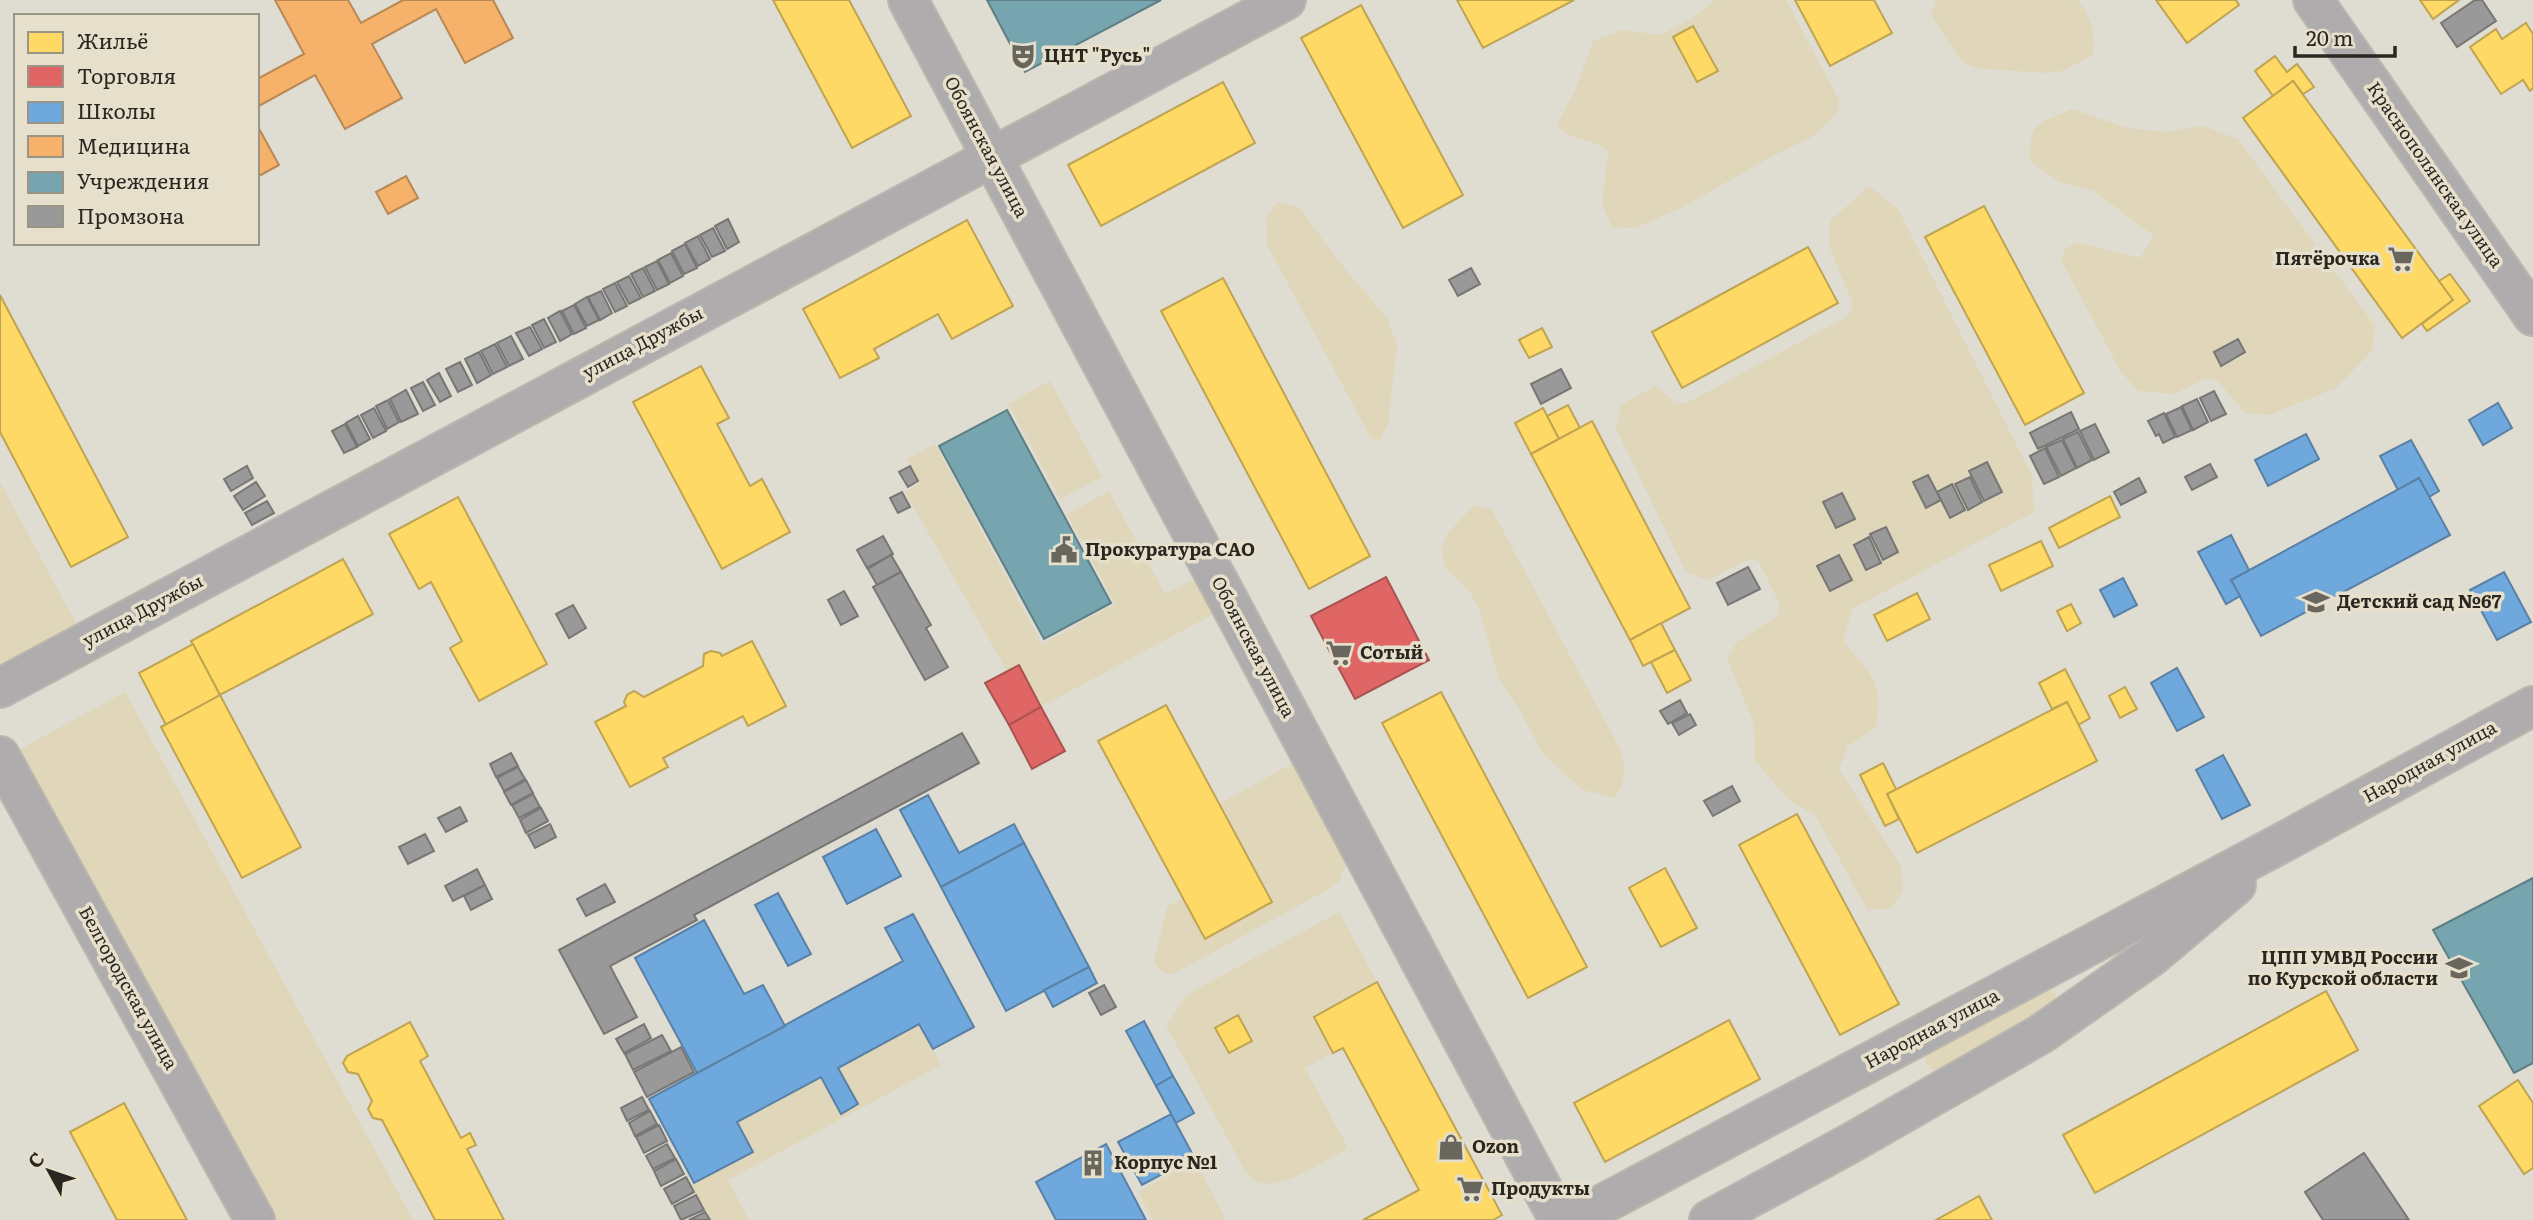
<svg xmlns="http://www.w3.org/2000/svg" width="2533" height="1220" font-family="Literata,serif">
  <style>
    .green { fill: #e0d6b9 }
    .homes { fill: #ffd966; stroke: #bfa451; stroke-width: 2 }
    .shops { fill: #e06666; stroke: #a95351; stroke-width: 2 }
    .schools { fill: #6fa8dc; stroke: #5a81a4; stroke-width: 2 }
    .health { fill: #f6b26b; stroke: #b98854; stroke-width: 2 }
    .public { fill: #76a5af; stroke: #5f7f84; stroke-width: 2 }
    .industry { fill: #999; stroke: #787775; stroke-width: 2 }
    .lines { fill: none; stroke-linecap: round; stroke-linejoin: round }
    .minor-casing { stroke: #bab7af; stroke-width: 42 }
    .minor { stroke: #afacad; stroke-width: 38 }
    .labels { text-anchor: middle; stroke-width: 7; stroke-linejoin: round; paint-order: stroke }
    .poi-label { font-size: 18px; font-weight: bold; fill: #2a2720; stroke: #e5dfcc; text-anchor: start }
    .street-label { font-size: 18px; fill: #2a2720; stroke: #e5dfcc }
  </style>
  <rect width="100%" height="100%" fill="#dfdcd2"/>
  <g class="green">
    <path d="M1715,0H1786L1839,100L1838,113L1812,137L1769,158L1681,208L1635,228L1612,227L1602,204L1608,152C1590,135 1572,144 1557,125L1575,90L1593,41L1622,30L1661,35L1696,16Z"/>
    <path d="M1936,0H2078C2091,20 2096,30 2093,55L2062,71L2044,73L1976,68L1961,61L1931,15Z"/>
    <path d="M2072,109L2127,128L2165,132L2203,126L2238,139L2375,326L2372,351L2336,388L2269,415L2245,413L2217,380L2205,379L2174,394L2138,391L2121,372L2061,260L2066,248L2078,243L2140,258L2154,236L2094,191L2059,182L2030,161C2030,120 2037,125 2072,109Z"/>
    <path d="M1869,186L1898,209L2032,476L2034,512L1852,609L1843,642C1872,675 1883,680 1876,727L1848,746L1839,769L1901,866L1903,891L1890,909H1867L1815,815L1789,800L1755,761L1754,724L1727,658L1737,642L1776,617L1780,605L1759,562L1749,559L1707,580L1686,572L1616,429L1621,405L1656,385L1676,404L1689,402L1848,316L1853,304L1829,246L1830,221Z"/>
    <polygon points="1277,202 1299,207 1337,259 1387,318 1397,344 1388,425 1379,440 1371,438 1267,245 1266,217"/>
    <polygon points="1050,381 1102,477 1060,499 1008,404"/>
    <polygon points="935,444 1042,644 1115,604 1067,514 1109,491 1165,594 1198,578 1217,612 1041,707 1019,665 1007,671 905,492 920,483 907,459"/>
    <polygon points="0,482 81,633 0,677"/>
    <path d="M1474,505L1492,510L1620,749C1626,770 1627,779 1615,798L1583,790L1543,754L1518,707L1498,677L1479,608L1470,592L1445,567L1441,549L1448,533Z"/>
    <polygon points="125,692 413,1220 267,1220 13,753"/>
    <path d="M1299,760L1348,858L1340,880L1329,889L1173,974C1162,974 1159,971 1154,961L1167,907L1183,898L1205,938L1272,902L1219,804Z"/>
    <path d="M1339,912L1377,982L1314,1016L1333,1053L1305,1068L1348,1148C1328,1159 1283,1189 1261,1183C1253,1181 1249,1175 1244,1169L1166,1025L1188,994Z"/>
    <path d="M2048,989L2056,995L2057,1005L1941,1072C1930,1071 1925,1065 1925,1054Z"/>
    <polygon points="919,1024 941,1065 728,1180 749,1220 710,1220 691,1185 752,1152 737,1122 821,1077 841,1113 858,1105 838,1068"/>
    <polygon points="1195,1161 1226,1220 1153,1220 1138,1192"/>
  </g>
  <g class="homes">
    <polygon points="773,0 849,0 911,116 852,148"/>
    <polygon points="1457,0 1574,0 1483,48"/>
    <polygon points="1795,0 1874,0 1892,33 1830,66"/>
    <polygon points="2156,0 2236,0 2239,5 2187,43"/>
    <polygon points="2420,0 2459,0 2433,19"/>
    <polygon points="1361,5 1463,195 1403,228 1301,38"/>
    <polygon points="2526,23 2533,34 2533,88 2530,91 2523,80 2501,94 2470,47 2496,29 2502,39"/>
    <polygon points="1693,26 1718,71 1697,82 1673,37"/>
    <polygon points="2275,56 2287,72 2297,64 2314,87 2303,94 2293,81 2273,96 2255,71"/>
    <polygon points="2293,81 2453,300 2402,338 2243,118"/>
    <polygon points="1223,82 1255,143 1101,226 1068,165"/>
    <polygon points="1984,206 2084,393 2025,425 1925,237"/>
    <polygon points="967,220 1013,306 952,339 938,314 874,349 879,358 840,378 803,309"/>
    <polygon points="1808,247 1838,303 1682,388 1652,332"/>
    <polygon points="2450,274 2470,301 2427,331 2422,324 2453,300 2439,281"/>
    <polygon points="1223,278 1370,556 1309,589 1161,311"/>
    <polygon points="0,295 128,537 71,567 0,432"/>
    <polygon points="1542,328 1552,347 1529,358 1519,340"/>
    <polygon points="701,366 729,418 717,424 750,486 762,479 790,532 722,569 633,402"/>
    <polygon points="1568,405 1580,428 1559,439 1547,416"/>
    <polygon points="1543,408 1559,439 1531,454 1515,423"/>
    <polygon points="1592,421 1690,608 1630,640 1531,454"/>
    <polygon points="2110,496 2120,517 2059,548 2049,528"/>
    <polygon points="458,497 547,664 479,701 450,648 462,641 431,582 419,589 389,534"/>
    <polygon points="2041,541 2053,566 2001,591 1989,565"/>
    <polygon points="343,559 373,614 220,695 191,641"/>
    <polygon points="1917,593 1930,619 1887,641 1874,615"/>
    <polygon points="2071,604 2081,623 2067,631 2057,611"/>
    <polygon points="1661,623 1675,650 1643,666 1630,640"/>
    <polygon points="752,641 786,706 748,726 743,716 663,758 668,767 630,787 595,722 626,706 624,702 627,695 634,691 644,697 703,666 704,654 711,651 720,653 722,656"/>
    <polygon points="193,644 220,695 166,725 139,673"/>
    <polygon points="1675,650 1691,680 1667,693 1651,662"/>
    <polygon points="2065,669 2090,718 2078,725 2067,702 2052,709 2039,683"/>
    <polygon points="2125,687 2137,709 2120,718 2109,696"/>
    <polygon points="1441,692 1587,967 1528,998 1382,723"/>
    <polygon points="220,695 301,847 242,878 161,727"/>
    <polygon points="2067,702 2097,761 1917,853 1887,794"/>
    <polygon points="1166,705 1272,902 1205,939 1098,741"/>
    <polygon points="1883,763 1896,789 1887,794 1899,819 1885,826 1860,775"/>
    <polygon points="1797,814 1899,1004 1840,1035 1739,845"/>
    <polygon points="1665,868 1697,928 1661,947 1629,888"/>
    <polygon points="1377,982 1502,1215 1493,1220 1363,1220 1419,1190 1343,1048 1333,1053 1314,1017"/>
    <polygon points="2326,991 2358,1050 2095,1193 2063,1135"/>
    <polygon points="1238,1015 1252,1041 1229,1053 1215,1028"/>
    <polygon points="1729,1020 1760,1079 1605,1162 1574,1103"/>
    <polygon points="410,1022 428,1056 420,1061 461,1138 470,1133 476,1145 467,1149 504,1220 435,1220 382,1120 373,1118 368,1109 372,1101 358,1074 348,1072 343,1063 347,1056"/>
    <polygon points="2518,1080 2533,1103 2533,1168 2524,1174 2479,1106"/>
    <polygon points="124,1103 187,1220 117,1220 70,1132"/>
    <polygon points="1979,1196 1992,1220 1936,1220"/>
  </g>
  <g class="shops">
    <polygon points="1386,577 1429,660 1355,699 1311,616"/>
    <polygon points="1019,665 1041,707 1009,725 985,683"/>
    <polygon points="1041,707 1065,751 1032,769 1009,725"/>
  </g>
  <g class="schools">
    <polygon points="2498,403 2512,428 2483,445 2469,420"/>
    <polygon points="2306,434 2319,459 2268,486 2255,460"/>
    <polygon points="2411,440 2439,491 2429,497 2419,478 2398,490 2380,456"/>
    <polygon points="2419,478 2450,535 2261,636 2231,580"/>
    <polygon points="2231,535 2249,570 2231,580 2240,596 2226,604 2198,552"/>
    <polygon points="2504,572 2531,622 2497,640 2470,590"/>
    <polygon points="2123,578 2137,605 2114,617 2100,590"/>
    <polygon points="2177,668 2204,717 2177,731 2151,683"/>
    <polygon points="2223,755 2250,805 2222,819 2196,770"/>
    <polygon points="928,795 959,853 1014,824 1024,843 941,887 900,810"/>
    <polygon points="876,829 901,876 847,904 823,857"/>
    <polygon points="1024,843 1089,967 1006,1011 941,887"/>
    <polygon points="778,893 811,954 788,966 755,905"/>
    <polygon points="913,914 974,1027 933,1049 919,1024 838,1068 858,1104 841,1114 821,1077 737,1122 753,1152 694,1183 649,1099 903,961 885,928"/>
    <polygon points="704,920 744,994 763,985 785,1026 697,1073 635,958"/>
    <polygon points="1089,967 1097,983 1053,1007 1044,990"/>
    <polygon points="1144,1021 1173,1076 1156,1086 1126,1031"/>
    <polygon points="1173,1076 1194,1113 1176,1123 1156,1086"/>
    <polygon points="1171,1114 1194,1157 1142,1185 1118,1142"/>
    <polygon points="1106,1144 1146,1220 1056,1220 1036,1182"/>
  </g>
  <g class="health">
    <polygon points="275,0 348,0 361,23 403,0 493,0 513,38 465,63 436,9 372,44 402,98 345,129 315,75 257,107 257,79 304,54"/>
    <polygon points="257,125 279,165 257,177"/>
    <polygon points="406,176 418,198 388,214 376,192"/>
  </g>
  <g class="public">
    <polygon points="987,0 1161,0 1025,72"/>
    <polygon points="1007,410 1111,603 1044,639 939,446"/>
    <polygon points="2533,878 2533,1063 2514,1073 2433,930"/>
  </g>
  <g class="industry">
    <polygon points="2475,0 2482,0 2496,21 2457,47 2441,23"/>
    <polygon points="728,219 739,242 727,249 715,226"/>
    <polygon points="713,228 725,251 712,257 700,235"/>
    <polygon points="698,236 710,259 698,266 685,243"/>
    <polygon points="685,244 697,268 684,274 672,251"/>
    <polygon points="671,253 683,276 670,283 658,260"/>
    <polygon points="657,261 669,284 657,290 645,267"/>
    <polygon points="643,268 655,291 643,297 631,274"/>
    <polygon points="1471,268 1480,284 1458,296 1449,280"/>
    <polygon points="629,276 641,298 629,304 617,282"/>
    <polygon points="615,283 627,306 615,312 603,289"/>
    <polygon points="601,291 612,313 600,320 588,297"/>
    <polygon points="587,297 599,320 587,326 575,304"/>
    <polygon points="574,305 586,328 574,334 562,311"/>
    <polygon points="560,311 572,334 560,341 548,318"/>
    <polygon points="544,319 556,342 544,348 532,325"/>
    <polygon points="530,327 542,349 529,356 516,333"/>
    <polygon points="511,336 523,359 509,366 497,343"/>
    <polygon points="2238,339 2245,352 2221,366 2214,352"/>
    <polygon points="495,344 507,367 493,374 481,351"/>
    <polygon points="479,352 491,375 477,383 465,359"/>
    <polygon points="460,362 472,385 458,392 446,369"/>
    <polygon points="1561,369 1571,388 1541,404 1531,384"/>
    <polygon points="439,373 451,396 440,402 427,380"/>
    <polygon points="423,382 435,405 423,411 411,388"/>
    <polygon points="406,390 418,414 401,422 390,399"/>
    <polygon points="2214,391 2226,414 2211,421 2200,398"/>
    <polygon points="2197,399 2208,422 2193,430 2182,406"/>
    <polygon points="388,400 399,422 387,429 376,406"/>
    <polygon points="2181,407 2192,430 2177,437 2166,414"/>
    <polygon points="374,408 386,431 373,438 361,415"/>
    <polygon points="2071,412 2079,429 2038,449 2030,433"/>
    <polygon points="2164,413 2175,437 2163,443 2159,434 2156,436 2148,421"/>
    <polygon points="358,416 370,439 358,446 346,423"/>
    <polygon points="345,424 357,447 344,453 332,431"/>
    <polygon points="2095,424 2109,452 2094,460 2080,431"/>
    <polygon points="2078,432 2092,460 2077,468 2063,439"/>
    <polygon points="2062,440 2076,468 2061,476 2046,447"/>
    <polygon points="2045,448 2059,477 2044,484 2030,456"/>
    <polygon points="1987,462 2002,492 1984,501 1969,471"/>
    <polygon points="2210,464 2217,477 2192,490 2185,477"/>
    <polygon points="247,466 253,478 231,491 224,479"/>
    <polygon points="910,466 918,481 908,487 899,472"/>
    <polygon points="1928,475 1941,500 1926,508 1913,482"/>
    <polygon points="1970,477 1982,502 1968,510 1955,484"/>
    <polygon points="2139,478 2146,492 2121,505 2114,492"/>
    <polygon points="256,482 265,496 243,510 234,496"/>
    <polygon points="1952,484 1965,510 1950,518 1937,492"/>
    <polygon points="902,492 910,507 898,513 890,498"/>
    <polygon points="1842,493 1855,519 1836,528 1823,502"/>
    <polygon points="267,501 274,513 252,525 245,513"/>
    <polygon points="1886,527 1898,552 1883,560 1870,534"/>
    <polygon points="883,536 893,554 867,568 857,550"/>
    <polygon points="1869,537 1881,563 1866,570 1854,545"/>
    <polygon points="891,555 901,572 877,585 868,569"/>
    <polygon points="1839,555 1852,580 1830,591 1817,566"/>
    <polygon points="1748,567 1760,589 1728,605 1717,583"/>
    <polygon points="901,572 931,625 926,628 948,667 925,680 873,587"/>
    <polygon points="844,591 858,616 841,625 828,600"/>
    <polygon points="573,605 586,628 569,638 556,614"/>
    <polygon points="1680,700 1687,713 1668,724 1660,711"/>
    <polygon points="1690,714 1696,725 1679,735 1672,723"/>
    <polygon points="962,733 979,763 694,915 697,920 610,966 637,1017 604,1034 559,950"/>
    <polygon points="511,753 518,766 496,777 490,764"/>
    <polygon points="518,767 525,779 504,791 497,778"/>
    <polygon points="526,780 533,793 511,805 504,792"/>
    <polygon points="1732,786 1740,801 1713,816 1704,801"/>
    <polygon points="533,794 540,807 519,818 512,805"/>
    <polygon points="460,807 467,821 446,832 438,818"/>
    <polygon points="541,808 548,821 526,833 520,820"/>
    <polygon points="550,824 556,837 535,848 528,835"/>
    <polygon points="425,834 434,851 408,864 399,847"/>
    <polygon points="477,869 485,885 453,901 445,886"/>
    <polygon points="605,884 615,902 586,916 577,899"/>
    <polygon points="485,885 492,899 471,910 464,896"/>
    <polygon points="1104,985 1116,1007 1101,1015 1089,993"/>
    <polygon points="644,1024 651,1038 624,1053 616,1039"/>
    <polygon points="662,1035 671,1051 633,1070 625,1054"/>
    <polygon points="681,1047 694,1072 647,1097 634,1072"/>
    <polygon points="642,1097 649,1110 627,1121 621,1108"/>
    <polygon points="650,1111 657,1124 635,1136 629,1123"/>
    <polygon points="659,1125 667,1141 644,1153 636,1137"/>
    <polygon points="667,1144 675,1158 653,1169 646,1156"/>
    <polygon points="2364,1153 2409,1220 2323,1220 2305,1192"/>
    <polygon points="676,1159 684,1174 661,1186 654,1171"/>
    <polygon points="686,1177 694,1192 672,1204 664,1189"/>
    <polygon points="696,1195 704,1210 681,1220 674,1206"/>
    <polygon points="705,1212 710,1220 689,1220"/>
  </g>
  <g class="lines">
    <g class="minor-casing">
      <g id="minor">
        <polyline points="908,0 1559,1220"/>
        <polyline points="2313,0 2533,316"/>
        <polyline points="0,688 1286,0"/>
        <polyline points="0,756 255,1220"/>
        <polyline points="1573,1220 2291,838 2533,706"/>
        <polyline points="1709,1220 1849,1144 2041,1034 2152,956 2236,885"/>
      </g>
    </g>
    <use href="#minor" class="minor"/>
  </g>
  <defs>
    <g id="theatre-bare" transform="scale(2.1)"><path d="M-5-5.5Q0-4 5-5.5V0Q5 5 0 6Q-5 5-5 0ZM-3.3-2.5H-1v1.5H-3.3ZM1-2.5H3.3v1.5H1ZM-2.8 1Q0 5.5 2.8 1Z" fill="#69665e" stroke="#e5dfcc" stroke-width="2.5" paint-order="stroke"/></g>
    <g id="supermarket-bare" transform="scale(2.1)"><path d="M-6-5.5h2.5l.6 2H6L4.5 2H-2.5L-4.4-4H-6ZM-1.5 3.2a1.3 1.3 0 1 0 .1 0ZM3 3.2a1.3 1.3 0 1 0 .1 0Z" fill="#69665e" stroke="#e5dfcc" stroke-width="2.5" paint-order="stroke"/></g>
    <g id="civic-bare" transform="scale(2.1)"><path d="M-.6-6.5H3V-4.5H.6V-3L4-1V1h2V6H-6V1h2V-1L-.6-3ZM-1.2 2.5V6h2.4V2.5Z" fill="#69665e" stroke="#e5dfcc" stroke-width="2.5" paint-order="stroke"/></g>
    <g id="school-bare" transform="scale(2.1)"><path d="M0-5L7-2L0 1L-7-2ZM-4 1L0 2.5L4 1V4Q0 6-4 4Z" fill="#69665e" stroke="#e5dfcc" stroke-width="2.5" paint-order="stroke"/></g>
    <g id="university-bare" transform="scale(2.1)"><path d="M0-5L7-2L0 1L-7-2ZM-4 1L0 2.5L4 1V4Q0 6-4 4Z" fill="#69665e" stroke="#e5dfcc" stroke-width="2.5" paint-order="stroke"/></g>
    <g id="shop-bare" transform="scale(2.1)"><path d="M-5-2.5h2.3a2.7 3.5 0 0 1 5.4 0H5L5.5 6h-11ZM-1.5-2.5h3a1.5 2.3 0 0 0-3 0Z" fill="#69665e" stroke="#e5dfcc" stroke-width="2.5" paint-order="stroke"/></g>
    <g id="building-bare" transform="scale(2.1)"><path d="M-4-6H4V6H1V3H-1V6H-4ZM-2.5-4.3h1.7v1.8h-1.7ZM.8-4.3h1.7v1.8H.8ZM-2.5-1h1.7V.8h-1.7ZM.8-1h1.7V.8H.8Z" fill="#69665e" stroke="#e5dfcc" stroke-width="2.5" paint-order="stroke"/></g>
  </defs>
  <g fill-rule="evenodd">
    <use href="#theatre-bare" x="1023" y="56"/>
    <use href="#supermarket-bare" x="2401" y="259"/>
    <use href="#civic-bare" x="1064" y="550"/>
    <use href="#school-bare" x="2316" y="602"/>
    <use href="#supermarket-bare" x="1339" y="653"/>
    <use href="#university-bare" x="2459" y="968"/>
    <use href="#shop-bare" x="1451" y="1147"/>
    <use href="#building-bare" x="1093" y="1163"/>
    <use href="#supermarket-bare" x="1470" y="1189"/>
  </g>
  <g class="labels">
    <g class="poi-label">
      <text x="1044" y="62">ЦНТ "Русь"</text>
      <text x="2380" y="265" text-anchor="end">Пятёрочка</text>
      <text x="1085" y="556">Прокуратура САО</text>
      <text x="2337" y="608">Детский сад №67</text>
      <text x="1360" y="659">Сотый</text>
      <text x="2438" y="964" text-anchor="end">ЦПП УМВД России<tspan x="2438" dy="21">по Курской области</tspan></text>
      <text x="1472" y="1153">Ozon</text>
      <text x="1114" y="1169">Корпус №1</text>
      <text x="1491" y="1195">Продукты</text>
    </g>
    <g class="street-label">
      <text transform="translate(986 147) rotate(62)" y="6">Обоянская улица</text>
      <text transform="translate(2435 175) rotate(55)" y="6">Краснополянская улица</text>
      <text transform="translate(643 343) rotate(-28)" y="6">улица Дружбы</text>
      <text transform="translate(143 611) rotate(-28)" y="6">улица Дружбы</text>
      <text transform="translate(1253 647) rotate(62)" y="6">Обоянская улица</text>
      <text transform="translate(2430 762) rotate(-29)" y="6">Народная улица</text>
      <text transform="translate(128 988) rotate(61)" y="6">Белгородская улица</text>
      <text transform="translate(1932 1029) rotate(-28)" y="6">Народная улица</text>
    </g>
  </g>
  <rect x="14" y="14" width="245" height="231" fill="#e5dfcc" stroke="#9a9587" stroke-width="2"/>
  <rect x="28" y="32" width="35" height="21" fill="#ffd966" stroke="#9a9587" stroke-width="2"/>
  <text x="77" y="49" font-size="21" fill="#2a2720">Жильё</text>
  <rect x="28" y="66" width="35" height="21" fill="#e06666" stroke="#9a9587" stroke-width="2"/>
  <text x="77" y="84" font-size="21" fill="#2a2720">Торговля</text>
  <rect x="28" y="102" width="35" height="21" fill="#6fa8dc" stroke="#9a9587" stroke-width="2"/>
  <text x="77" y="119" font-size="21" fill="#2a2720">Школы</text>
  <rect x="28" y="136" width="35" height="21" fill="#f6b26b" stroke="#9a9587" stroke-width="2"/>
  <text x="77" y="154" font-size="21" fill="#2a2720">Медицина</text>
  <rect x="28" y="172" width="35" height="21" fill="#76a5af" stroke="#9a9587" stroke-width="2"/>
  <text x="77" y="189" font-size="21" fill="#2a2720">Учреждения</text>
  <rect x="28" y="206" width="35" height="21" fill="#999999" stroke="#9a9587" stroke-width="2"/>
  <text x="77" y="224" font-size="21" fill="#2a2720">Промзона</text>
  <g transform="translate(49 1171) rotate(310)" stroke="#e5dfcc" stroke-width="5" paint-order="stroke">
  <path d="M0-5L12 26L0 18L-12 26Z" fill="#2a2720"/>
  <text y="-10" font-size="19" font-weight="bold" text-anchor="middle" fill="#2a2720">С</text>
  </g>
  <path d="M2295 46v10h100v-10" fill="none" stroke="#2a2720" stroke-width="3.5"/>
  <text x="2306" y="46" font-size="21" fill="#2a2720" stroke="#e5dfcc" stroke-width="5" paint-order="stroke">20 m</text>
</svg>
